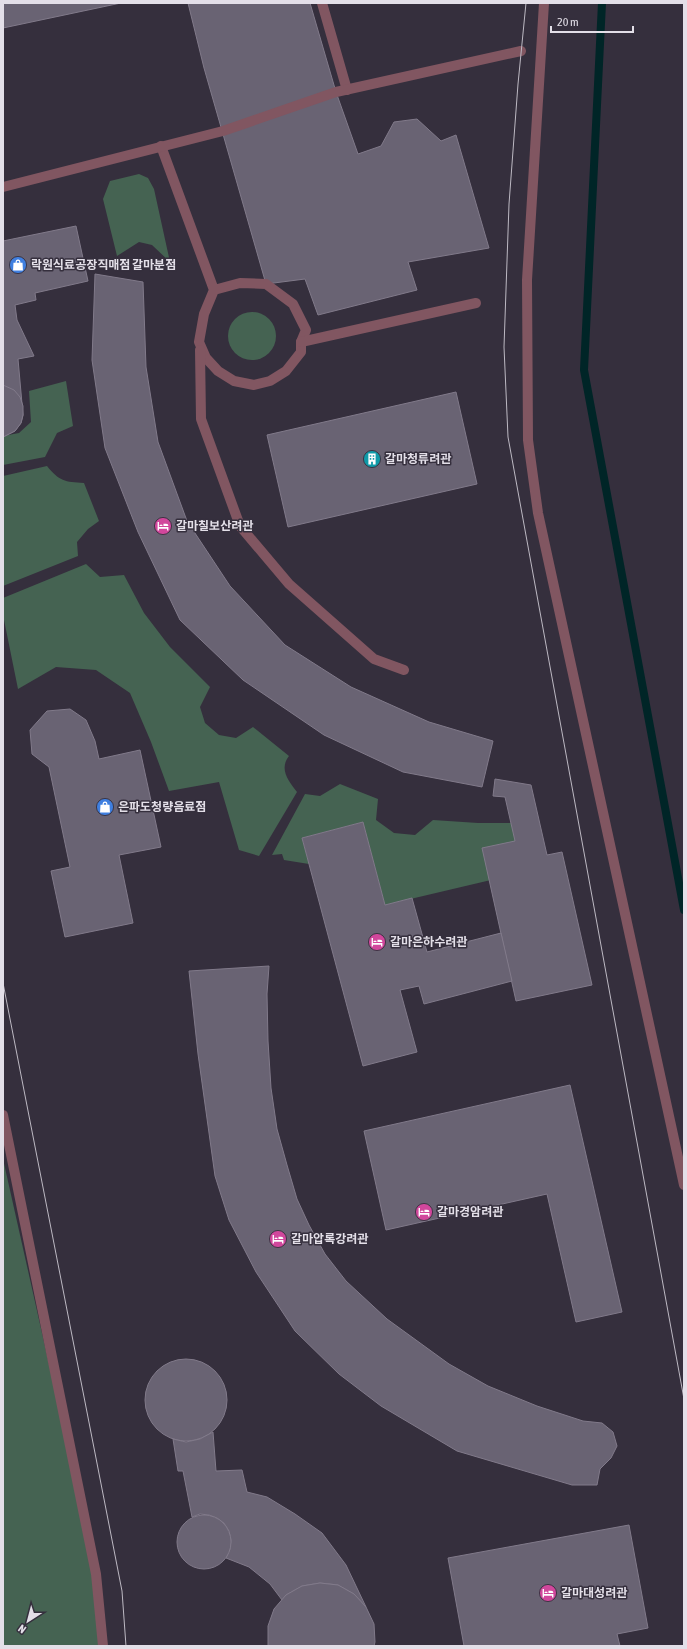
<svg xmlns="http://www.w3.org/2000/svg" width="687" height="1649" font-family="'Asap Condensed','Noto Sans KR',sans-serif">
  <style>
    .green { fill: #456352 }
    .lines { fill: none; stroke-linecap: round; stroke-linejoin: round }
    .stream { stroke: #002527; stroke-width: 8 }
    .building { fill: #696373; stroke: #817a8a }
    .minor { stroke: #815661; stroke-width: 10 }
    .tram { stroke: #bdb9c3; stroke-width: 1 }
    .labels { text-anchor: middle; stroke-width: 3; stroke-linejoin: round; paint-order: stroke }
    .poi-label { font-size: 12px; font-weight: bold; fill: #e3dfe8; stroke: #352f3d; text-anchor: start }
  </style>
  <rect width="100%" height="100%" fill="#352f3d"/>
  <g class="green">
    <polygon points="139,174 148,178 154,189 170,262 152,245 139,242 117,256 103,199 110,181"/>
    <circle cx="252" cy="336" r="24"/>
    <polygon points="66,381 73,426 57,433 45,457 3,465 3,436 19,433 31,422 29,391"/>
    <path d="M47,466C59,481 65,482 84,483L99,521L88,529L77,542L78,556L3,586V476Z"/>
    <path d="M86,564L100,577L124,575L144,613L170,647L210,687L200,707L205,723L219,735L236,738L253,727L289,756C279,769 288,780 297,792L259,856L239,850L219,782L169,791L151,742L130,693L96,670L56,667L18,689L3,615V598Z"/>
    <polygon points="340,784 378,799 376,820 394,833 415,835 433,820 478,823 526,823 546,867 385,905 363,822 302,838 309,864 284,860 282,854 272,855 305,794 320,796"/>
    <polygon points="3,1159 96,1574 103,1646 3,1646"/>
  </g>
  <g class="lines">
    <polyline class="stream" points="602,3 584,370 684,910"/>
  </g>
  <g class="building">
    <polygon points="3,3 121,3 3,28"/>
    <polygon points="188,3 310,3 336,92 358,154 381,146 394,122 417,119 441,141 456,135 489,248 408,262 417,290 318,315 305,279 266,284 204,68"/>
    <polygon points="76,226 88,281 35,293 36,300 15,305 17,320 34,356 18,359 23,415 21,423 15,431 3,437 3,241"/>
    <polygon points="95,274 143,282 146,367 158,442 187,521 230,586 285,645 351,687 429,722 493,741 482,787 403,772 324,735 243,680 180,620 138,532 105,448 92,360"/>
    <polygon points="3,385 14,390 20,397 23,406 23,415 21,423 15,431 3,437"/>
    <polygon points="456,392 477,484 288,527 267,435"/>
    <polygon points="70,709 86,720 95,741 99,759 140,750 161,847 119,855 133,923 65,937 51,871 70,867 49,767 32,754 30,730 47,711"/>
    <polygon points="495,779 531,785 547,855 562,852 592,985 516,1001 482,848 515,841 505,797 493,796"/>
    <polygon points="363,822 385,905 412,898 427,952 501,933 512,981 424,1004 419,986 400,990 417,1052 363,1066 302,838"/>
    <polygon points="269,966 267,994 268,1041 271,1088 277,1129 287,1165 297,1199 309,1225 325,1254 346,1281 387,1319 449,1364 488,1386 537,1406 583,1421 602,1423 613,1432 617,1446 611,1458 600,1469 597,1485 572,1485 457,1451 381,1406 339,1374 295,1331 256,1272 229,1220 215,1176 198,1054 189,971"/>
    <polygon points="570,1085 622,1312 576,1322 547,1194 386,1230 364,1131"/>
    <circle cx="186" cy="1400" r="41"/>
    <polygon points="213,1432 216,1471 242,1470 247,1492 267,1497 295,1514 322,1533 346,1565 366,1607 354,1594 338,1585 320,1583 302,1586 286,1595 282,1600 270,1584 249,1567 226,1558 230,1549 231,1540 229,1531 224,1523 217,1518 209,1515 200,1514 192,1517 183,1471 178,1471 173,1439 186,1442 200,1439"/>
    <circle cx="204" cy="1542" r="27"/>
    <polygon points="629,1525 648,1628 617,1634 620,1646 464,1646 448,1558"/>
    <polygon points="320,1583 338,1585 354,1594 366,1607 374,1624 375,1642 374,1646 268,1646 268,1626 274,1609 286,1595 302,1586"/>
  </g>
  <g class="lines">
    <g class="minor">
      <polyline points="322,3 347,90"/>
      <polyline points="544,3 527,280 528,440 538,513 684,1185"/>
      <polyline points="161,146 214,290 204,314 199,342 206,358 218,371 234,381 254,385 270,381 286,371 301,352 301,342 306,330 293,304 266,284 240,283 214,290"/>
      <polyline points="3,187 223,131 336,92 521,51"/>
      <polyline points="301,342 476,303"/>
      <polyline points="200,350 201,419 240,526 289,584 374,659 404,670"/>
      <polyline points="3,1115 96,1574 103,1646"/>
    </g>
    <g class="tram">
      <polyline points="526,3 518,84 509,204 504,347 508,437 684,1399"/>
      <polyline points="3,983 122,1591 126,1646"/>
    </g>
  </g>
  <defs>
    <g id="shop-disc" transform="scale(0.9)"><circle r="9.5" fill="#3f7fe0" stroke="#352f3d"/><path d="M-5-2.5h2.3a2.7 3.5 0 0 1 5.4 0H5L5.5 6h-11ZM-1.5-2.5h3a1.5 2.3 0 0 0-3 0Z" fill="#fff"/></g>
    <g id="building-disc" transform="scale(0.9)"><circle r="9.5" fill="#0f9aa8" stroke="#352f3d"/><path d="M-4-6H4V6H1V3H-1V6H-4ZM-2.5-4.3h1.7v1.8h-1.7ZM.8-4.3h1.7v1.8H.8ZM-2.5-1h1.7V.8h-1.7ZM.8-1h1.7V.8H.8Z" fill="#fff"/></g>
    <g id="hotel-disc" transform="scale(0.9)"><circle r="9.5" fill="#d1479c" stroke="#352f3d"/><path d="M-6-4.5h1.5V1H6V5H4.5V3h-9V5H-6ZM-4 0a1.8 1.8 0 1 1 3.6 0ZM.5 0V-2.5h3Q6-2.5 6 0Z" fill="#fff"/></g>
  </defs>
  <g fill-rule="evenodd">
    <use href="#shop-disc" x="18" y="265"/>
    <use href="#building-disc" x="372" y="459"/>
    <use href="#hotel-disc" x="163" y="526"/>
    <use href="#shop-disc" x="105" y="807"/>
    <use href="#hotel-disc" x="377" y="942"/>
    <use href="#hotel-disc" x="424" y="1212"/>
    <use href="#hotel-disc" x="278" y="1239"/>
    <use href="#hotel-disc" x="548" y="1593"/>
  </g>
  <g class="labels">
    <g class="poi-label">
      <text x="31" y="269">락원식료공장직매점 갈마분점</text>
      <text x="385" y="463">갈마청류려관</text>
      <text x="176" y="530">갈마칠보산려관</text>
      <text x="118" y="811">은파도청량음료점</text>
      <text x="390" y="946">갈마은하수려관</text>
      <text x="437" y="1216">갈마경암려관</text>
      <text x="291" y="1243">갈마압록강려관</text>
      <text x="561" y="1597">갈마대성려관</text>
    </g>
  </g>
  <rect width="687" height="1649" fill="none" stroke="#e3dfe8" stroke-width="8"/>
  <g transform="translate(28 1621) rotate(216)" stroke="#352f3d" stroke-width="3" paint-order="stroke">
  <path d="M0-3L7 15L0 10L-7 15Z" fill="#e3dfe8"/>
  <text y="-6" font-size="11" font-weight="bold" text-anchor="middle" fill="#e3dfe8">N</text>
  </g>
  <path d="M551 26v6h82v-6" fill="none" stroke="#e3dfe8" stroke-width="2"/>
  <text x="557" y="26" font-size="12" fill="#e3dfe8" stroke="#352f3d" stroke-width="3" paint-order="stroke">20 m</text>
</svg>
